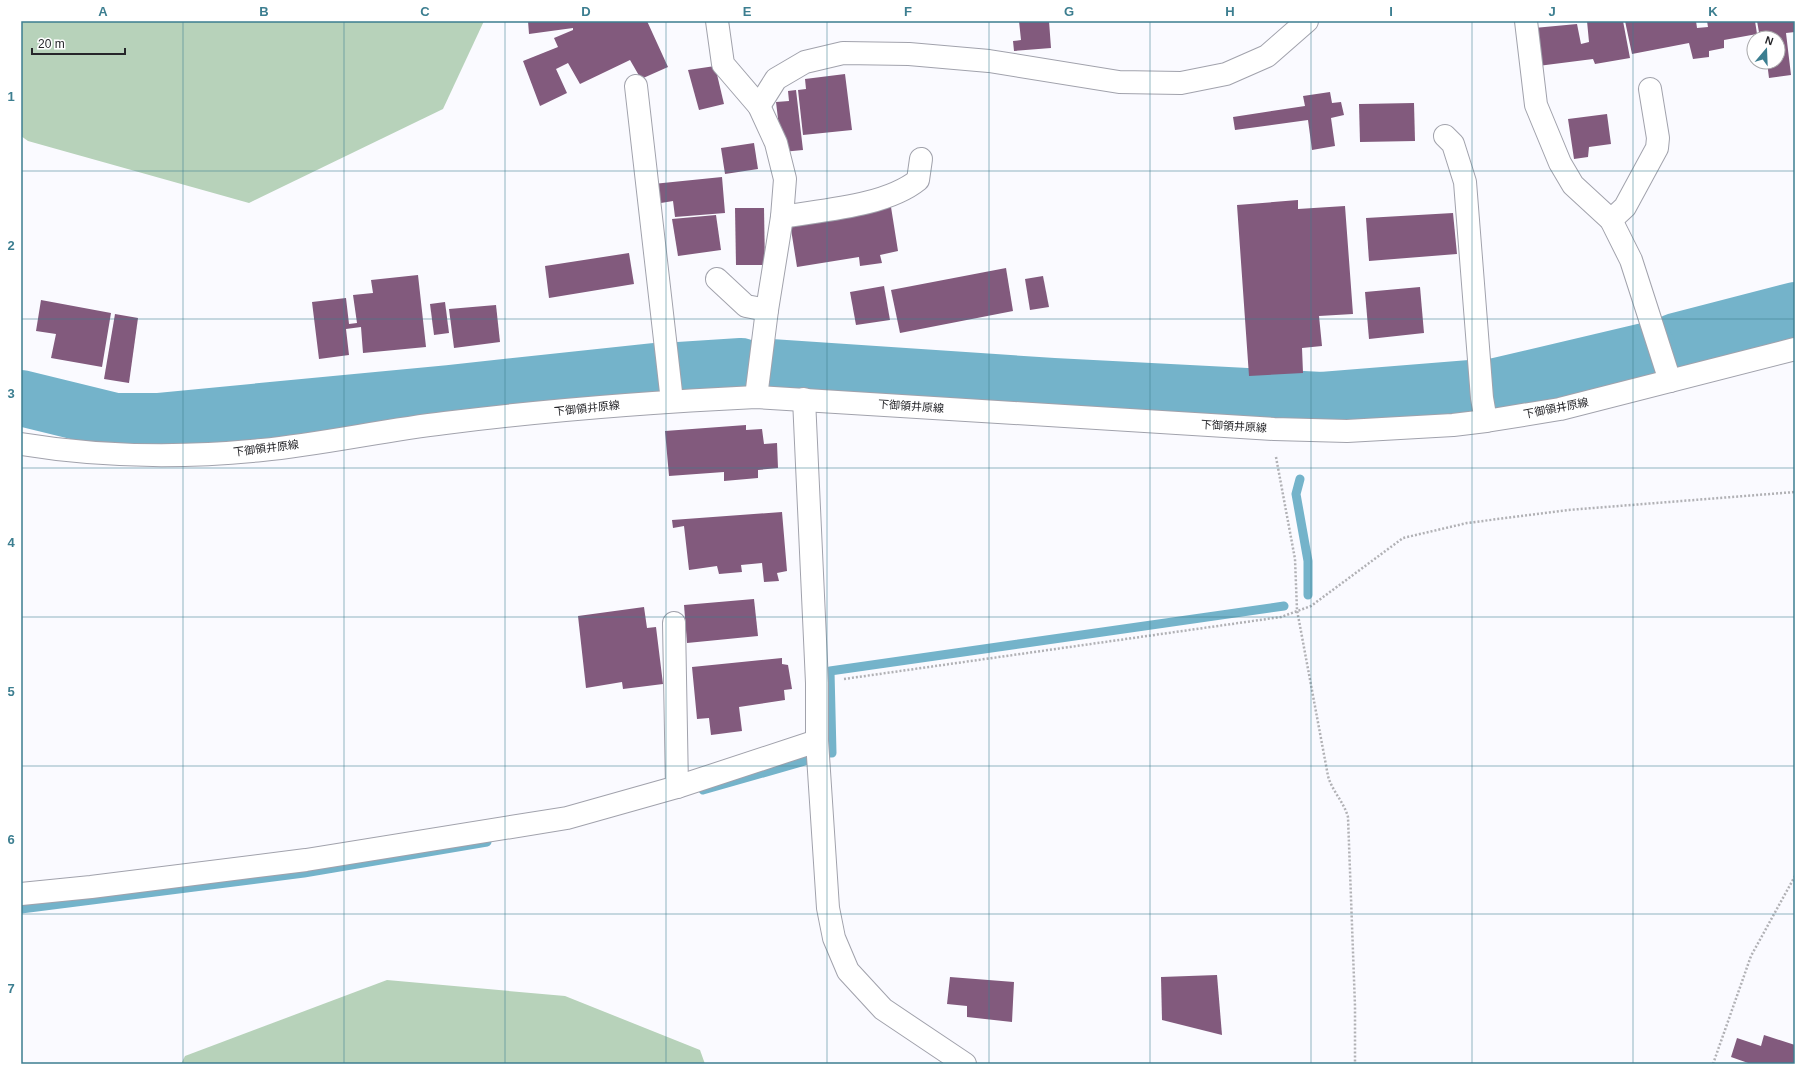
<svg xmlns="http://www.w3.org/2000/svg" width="1816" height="1085" font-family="Arial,'Noto Sans JP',sans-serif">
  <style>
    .green { fill: #b7d2ba }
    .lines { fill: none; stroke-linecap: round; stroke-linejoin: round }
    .stream { stroke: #74b3ca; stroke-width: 9 }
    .river { stroke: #74b3ca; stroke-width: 56 }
    .building { fill: #825a7d }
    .minor-casing { stroke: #a1a2ac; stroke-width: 24 }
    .major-casing { stroke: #a1a2ac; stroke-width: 24 }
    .path { stroke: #b1b1b5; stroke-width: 2.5; stroke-dasharray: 2 2; stroke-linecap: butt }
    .minor { stroke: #fff; stroke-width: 22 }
    .major { stroke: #fff; stroke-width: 22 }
    .grid { fill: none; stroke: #3c7e90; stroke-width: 1; stroke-opacity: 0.55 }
    .labels { text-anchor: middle; stroke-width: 4; stroke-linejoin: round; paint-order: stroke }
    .street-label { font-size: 11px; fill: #26262a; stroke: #fff }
    .neatline { fill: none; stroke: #3c7e90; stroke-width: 1.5 }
    .grid-label { font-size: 13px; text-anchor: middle; font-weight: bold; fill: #3c7e90 }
  </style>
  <rect width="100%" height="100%" fill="#fafaff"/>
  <g class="green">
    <polygon points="21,21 484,21 443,109 249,203 28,141 21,136"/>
    <polygon points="387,980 565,996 700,1050 705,1064 181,1064 185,1056"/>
  </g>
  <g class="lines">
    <g class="stream">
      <polyline points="1300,479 1296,494 1308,561 1308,595"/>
      <polyline points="830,753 832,753 830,671 1284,606"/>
      <polyline points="703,790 805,761"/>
      <polyline points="21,909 304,873 487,842"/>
    </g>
    <g class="river">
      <polyline points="1675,341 1795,310"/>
      <polyline points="770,367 1053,386 1322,400 1496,386 1649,350"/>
      <polyline points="679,370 741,366"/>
      <polyline points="21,398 115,421 157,421 449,393 654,371"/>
    </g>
  </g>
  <g class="building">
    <polygon points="528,21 647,21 668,67 641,79 630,60 580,84 568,63 556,69 567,93 540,106 523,61 558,47 554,38 573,30 573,28 529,34"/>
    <polygon points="1019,21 1049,21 1051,48 1014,51 1013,41 1021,40"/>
    <polygon points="1587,21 1623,21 1630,58 1595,64 1593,59 1538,66 1534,28 1577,24 1581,44 1589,42"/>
    <polygon points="1625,21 1696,21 1697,28 1708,27 1707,21 1755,21 1757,34 1724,40 1724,48 1709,51 1709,57 1693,59 1689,43 1632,54"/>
    <polygon points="1757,21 1795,21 1795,32 1786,33 1791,75 1769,78 1767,62 1778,62 1778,38 1760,38"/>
    <polygon points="715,66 724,104 699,110 688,70"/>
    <polygon points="845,74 852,130 803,135 798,90 806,89 805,79"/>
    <polygon points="796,90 803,150 782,152 776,102 789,101 788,91"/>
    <polygon points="1330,92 1332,103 1341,102 1344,115 1331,118 1335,146 1312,150 1308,120 1235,130 1233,117 1305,106 1303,96"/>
    <polygon points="1414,103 1415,141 1360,142 1359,104"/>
    <polygon points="1607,114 1611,144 1589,147 1588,157 1574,159 1568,119"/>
    <polygon points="754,143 758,169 725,174 721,148"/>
    <polygon points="722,177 725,213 675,217 673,201 655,204 653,184"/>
    <polygon points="1298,200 1298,209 1345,206 1353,314 1319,316 1322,346 1302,348 1303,373 1249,376 1237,205"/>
    <polygon points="891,207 898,251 880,255 882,263 860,266 859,257 797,267 790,223"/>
    <polygon points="735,208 764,208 765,265 736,265"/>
    <polygon points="1453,213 1457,254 1369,261 1366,218"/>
    <polygon points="716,215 721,250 678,256 672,219"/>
    <polygon points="629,253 634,284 549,298 545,266"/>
    <polygon points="1006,268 1013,311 900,333 891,290"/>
    <polygon points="418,275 426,347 363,353 361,327 346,329 349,355 319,359 312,302 346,298 349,324 357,323 353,295 373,293 371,280"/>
    <polygon points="1043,276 1049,307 1030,310 1025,279"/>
    <polygon points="884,286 890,320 856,325 850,292"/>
    <polygon points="1420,287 1424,333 1369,339 1365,292"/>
    <polygon points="41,300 111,313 102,367 51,358 56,334 36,331"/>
    <polygon points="445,302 449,333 434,335 430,304"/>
    <polygon points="496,305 500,342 454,348 449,309"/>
    <polygon points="115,314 138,318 129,383 104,379"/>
    <polygon points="746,425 746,430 762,429 764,444 777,443 778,468 758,470 758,478 724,481 724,472 669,476 665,431"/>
    <polygon points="782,512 787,571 777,573 779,581 764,582 762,563 741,565 742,572 719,574 717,566 689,570 684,526 673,528 672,520"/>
    <polygon points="754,599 758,636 687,643 684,605"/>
    <polygon points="644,607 647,628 656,627 663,684 623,689 622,682 586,688 578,616"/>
    <polygon points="782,658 782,664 788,665 792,689 784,690 785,700 739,707 742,731 711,735 709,718 697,719 692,667"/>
    <polygon points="1217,975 1222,1035 1162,1020 1161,977"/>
    <polygon points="950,977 1014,982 1012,1022 967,1017 967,1006 947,1004"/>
    <polygon points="1764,1035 1795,1045 1795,1064 1751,1064 1731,1057 1737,1038 1761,1046"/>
  </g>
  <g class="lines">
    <g class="minor-casing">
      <g id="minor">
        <polyline points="717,21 723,64 759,106 776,143 785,179 782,217 767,310 756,397"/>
        <polyline points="1526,21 1536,105 1560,163 1573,185 1611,220 1631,260 1670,381"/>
        <polyline points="636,86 672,401"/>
        <polyline points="759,106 776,79 805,62 843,53 909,54 989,61 1119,82 1181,83 1226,74 1267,56 1307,21"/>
        <polyline points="1445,136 1453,144 1465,182 1482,398 1486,421"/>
        <path d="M782,217C823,210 886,206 918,180L921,159"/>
        <polyline points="1611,220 1625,207 1657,148 1658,138 1650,89"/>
        <polyline points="717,279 746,306 767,310"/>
        <polyline points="804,399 817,683 817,741 828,908 834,938 848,971 883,1009 965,1064"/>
        <polyline points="674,623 677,787"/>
        <polyline points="21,894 91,887 306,860 567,818 677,787 817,741"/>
      </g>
    </g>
    <g class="major-casing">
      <path id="major" d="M21,444C100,457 182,458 262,450C323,444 384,430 445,423C548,410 652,402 756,397L1274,429L1347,431L1453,425L1486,421L1560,409L1795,349"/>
    </g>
    <g class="path">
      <path d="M1276,457L1295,559L1297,610L1328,776C1332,791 1344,802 1348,817L1355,1006V1064"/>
      <polyline points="844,679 1281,617 1311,606 1403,538 1467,523 1568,510 1795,492"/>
      <polyline points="1713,1064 1751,956 1795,876"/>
    </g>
    <use href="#minor" class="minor"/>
    <use href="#major" class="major"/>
  </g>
  <path class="grid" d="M183,21V1064M344,21V1064M505,21V1064M666,21V1064M827,21V1064M989,21V1064M1150,21V1064M1311,21V1064M1472,21V1064M1633,21V1064M21,171H1795M21,319H1795M21,468H1795M21,617H1795M21,766H1795M21,914H1795"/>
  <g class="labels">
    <g class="street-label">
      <text transform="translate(911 406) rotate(4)" y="4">下御領井原線</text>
      <text transform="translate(587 408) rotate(-6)" y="4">下御領井原線</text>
      <text transform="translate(1556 408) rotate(-11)" y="4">下御領井原線</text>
      <text transform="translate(1234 426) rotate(3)" y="4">下御領井原線</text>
      <text transform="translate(266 448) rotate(-7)" y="4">下御領井原線</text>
    </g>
  </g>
  <rect width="1816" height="1085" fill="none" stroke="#ffffff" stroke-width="44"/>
  <g transform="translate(1766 50) rotate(19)"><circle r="19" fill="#ffffff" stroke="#a8a8aa"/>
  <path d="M0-3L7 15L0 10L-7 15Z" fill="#3c7e90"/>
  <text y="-6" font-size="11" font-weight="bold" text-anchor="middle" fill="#26262a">N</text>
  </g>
  <path d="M32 48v6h93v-6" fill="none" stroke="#26262a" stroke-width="2"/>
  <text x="38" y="48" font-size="12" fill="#26262a" stroke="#ffffff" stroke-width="3" paint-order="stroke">20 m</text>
  <rect x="22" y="22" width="1772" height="1041" class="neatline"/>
  <g class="grid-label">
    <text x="103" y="16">A</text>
    <text x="264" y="16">B</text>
    <text x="425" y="16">C</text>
    <text x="586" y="16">D</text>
    <text x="747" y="16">E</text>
    <text x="908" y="16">F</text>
    <text x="1069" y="16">G</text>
    <text x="1230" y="16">H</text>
    <text x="1391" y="16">I</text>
    <text x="1552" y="16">J</text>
    <text x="1713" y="16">K</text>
    <text x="11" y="101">1</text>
    <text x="11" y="250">2</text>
    <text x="11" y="398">3</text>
    <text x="11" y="547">4</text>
    <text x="11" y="696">5</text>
    <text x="11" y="844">6</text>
    <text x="11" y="993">7</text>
  </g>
</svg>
